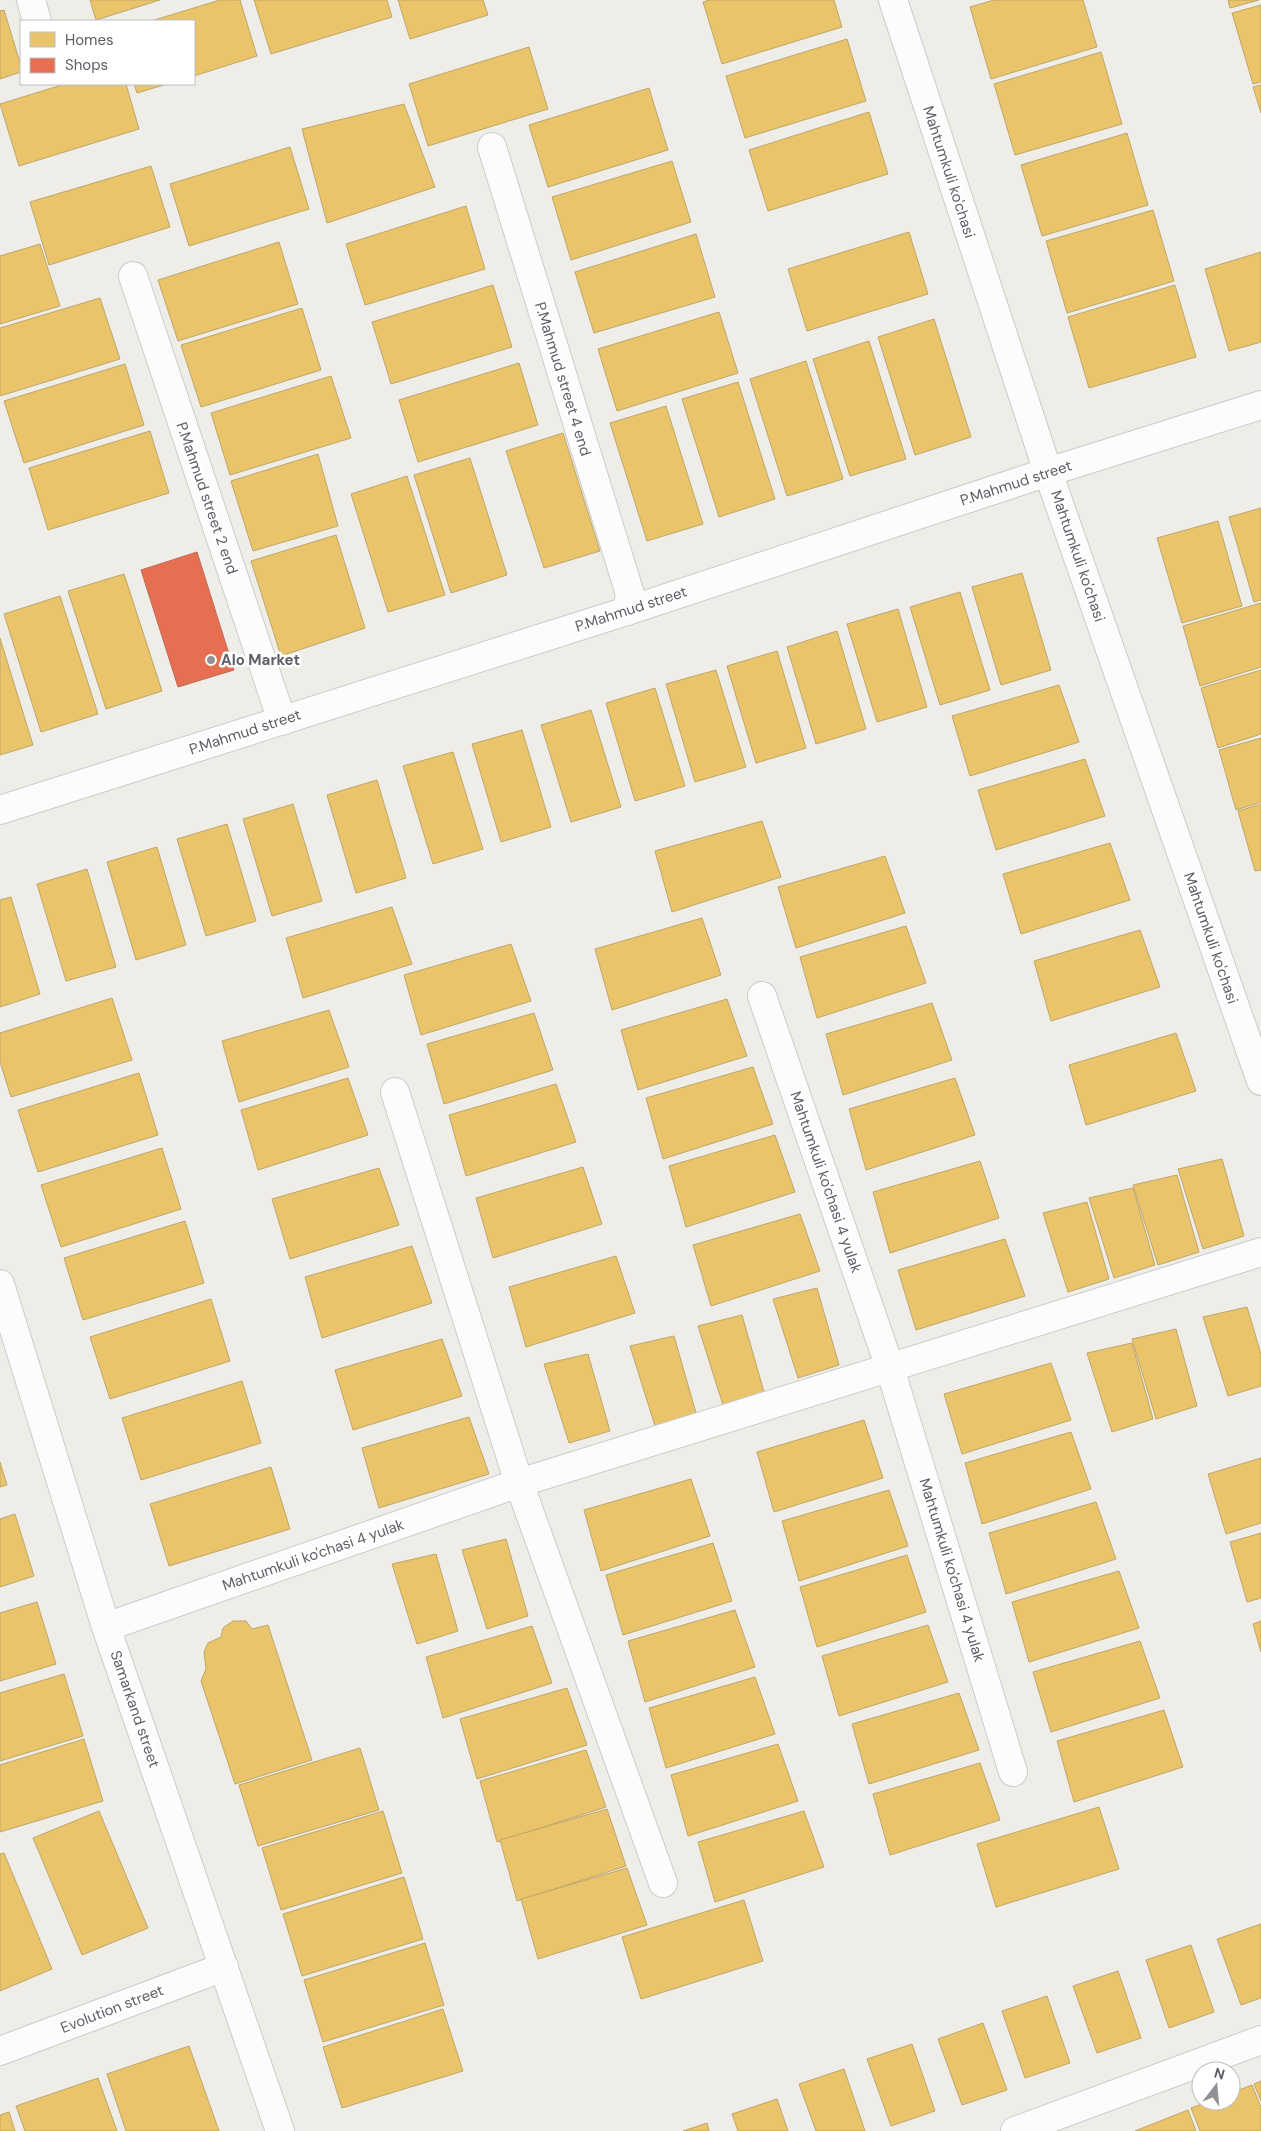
<svg xmlns="http://www.w3.org/2000/svg" width="1261" height="2131" font-family="'DM Sans',sans-serif">
  <style>
    .homes { fill: #e9c46a; stroke: #bfa669 }
    .shops { fill: #e76f51; stroke: #be6a58 }
    .lines { fill: none; stroke-linecap: round; stroke-linejoin: round }
    .street-casing { stroke: #cbcbca; stroke-width: 30 }
    .secondary-casing { stroke: #cacbca; stroke-width: 30 }
    .street { stroke: #fcfcfc; stroke-width: 28 }
    .secondary { stroke: #fcfcfc; stroke-width: 28 }
    .poi-dot { fill: #909194; stroke: #fff; stroke-width: 2 }
    .labels { text-anchor: middle; stroke-width: 5; stroke-linejoin: round; paint-order: stroke }
    .street-label { font-size: 15px; fill: #5d6067; stroke: #fff }
    .poi-label { font-size: 15px; font-weight: bold; fill: #5d6067; stroke: #fff; text-anchor: start }
  </style>
  <rect width="100%" height="100%" fill="#eeede8"/>
  <g class="homes">
    <polygon points="90,0 160,0 96,20"/>
    <polygon points="220,0 240,0 257,56 194,76 194,21 151,21"/>
    <polygon points="254,0 387,0 392,17 271,54"/>
    <polygon points="398,0 483,0 488,15 410,39"/>
    <polygon points="709,0 834,0 842,27 722,64 703,2"/>
    <polygon points="994,0 1083,0 1097,47 991,79 970,7"/>
    <polygon points="1228,0 1259,0 1230,8"/>
    <polygon points="1261,5 1261,82 1253,84 1232,13"/>
    <polygon points="4,10 21,66 21,72 0,79 0,11"/>
    <polygon points="847,39 866,101 745,138 726,76"/>
    <polygon points="529,47 548,109 428,146 409,84"/>
    <polygon points="1101,52 1122,124 1015,155 994,84"/>
    <polygon points="65,84 126,84 139,129 19,166 0,104"/>
    <polygon points="134,84 167,84 137,93"/>
    <polygon points="1261,85 1261,113 1253,87"/>
    <polygon points="649,88 668,150 548,187 529,125"/>
    <polygon points="404,104 435,187 327,223 302,129"/>
    <polygon points="869,112 888,174 768,211 749,150"/>
    <polygon points="1127,133 1148,205 1042,236 1021,165"/>
    <polygon points="290,147 309,209 189,246 170,184"/>
    <polygon points="672,161 691,222 571,260 552,197"/>
    <polygon points="151,166 170,227 49,265 30,202"/>
    <polygon points="466,206 485,269 365,305 346,244"/>
    <polygon points="1153,210 1174,281 1067,313 1046,241"/>
    <polygon points="909,232 928,294 807,331 788,269"/>
    <polygon points="696,234 715,297 594,333 575,272"/>
    <polygon points="279,242 298,304 178,341 158,280"/>
    <polygon points="40,244 60,306 0,324 0,256"/>
    <polygon points="1261,252 1261,342 1229,351 1205,269"/>
    <polygon points="493,285 512,347 391,384 372,322"/>
    <polygon points="1175,285 1196,357 1089,388 1068,317"/>
    <polygon points="100,298 120,359 0,396 0,328"/>
    <polygon points="302,308 321,370 201,407 181,345"/>
    <polygon points="719,312 738,373 617,411 598,349"/>
    <polygon points="934,319 971,437 915,455 878,337"/>
    <polygon points="869,341 906,459 850,476 813,359"/>
    <polygon points="806,361 843,479 787,496 750,379"/>
    <polygon points="519,363 538,425 418,462 399,400"/>
    <polygon points="125,364 144,425 24,463 4,401"/>
    <polygon points="331,376 351,438 230,475 211,413"/>
    <polygon points="738,382 775,499 719,517 682,399"/>
    <polygon points="666,406 703,524 647,541 610,423"/>
    <polygon points="150,431 169,493 48,530 29,468"/>
    <polygon points="563,433 600,551 544,568 506,451"/>
    <polygon points="318,454 338,526 253,551 231,481"/>
    <polygon points="470,458 507,575 451,593 414,475"/>
    <polygon points="407,476 445,595 388,612 351,494"/>
    <polygon points="1261,508 1261,600 1254,602 1229,517"/>
    <polygon points="1218,521 1242,606 1182,623 1157,538"/>
    <polygon points="336,535 365,628 281,656 251,561"/>
    <polygon points="1022,573 1051,670 1001,685 972,587"/>
    <polygon points="124,574 162,691 106,709 68,591"/>
    <polygon points="960,592 990,690 940,705 910,607"/>
    <polygon points="60,596 98,714 41,732 4,614"/>
    <polygon points="1261,603 1261,667 1200,686 1183,626"/>
    <polygon points="898,609 927,707 877,722 847,624"/>
    <polygon points="837,631 866,729 816,744 787,647"/>
    <polygon points="0,638 33,745 0,755"/>
    <polygon points="777,651 806,748 756,763 727,666"/>
    <polygon points="716,670 746,767 695,782 666,684"/>
    <polygon points="1261,670 1261,734 1218,748 1201,688"/>
    <polygon points="1059,685 1079,742 970,776 952,716"/>
    <polygon points="655,688 685,786 635,801 606,703"/>
    <polygon points="591,710 621,807 571,822 541,725"/>
    <polygon points="522,730 551,827 501,842 472,744"/>
    <polygon points="1261,738 1261,802 1236,810 1219,750"/>
    <polygon points="453,752 483,849 433,864 403,766"/>
    <polygon points="1085,759 1105,816 996,850 978,790"/>
    <polygon points="377,780 406,878 356,893 327,795"/>
    <polygon points="293,804 322,901 272,916 243,819"/>
    <polygon points="1261,804 1261,870 1255,871 1238,811"/>
    <polygon points="762,821 781,877 672,912 655,851"/>
    <polygon points="227,824 256,921 206,936 177,839"/>
    <polygon points="1110,843 1130,900 1021,934 1003,874"/>
    <polygon points="157,847 186,945 136,960 107,862"/>
    <polygon points="885,856 905,913 796,948 778,887"/>
    <polygon points="87,869 116,967 66,981 37,884"/>
    <polygon points="11,897 40,994 0,1007 0,900"/>
    <polygon points="392,907 412,964 303,998 286,938"/>
    <polygon points="702,918 721,975 612,1010 595,949"/>
    <polygon points="906,926 926,983 817,1018 800,957"/>
    <polygon points="1140,930 1160,987 1051,1021 1034,961"/>
    <polygon points="511,944 531,1001 421,1035 404,975"/>
    <polygon points="112,998 132,1060 11,1097 0,1062 0,1033"/>
    <polygon points="727,999 747,1056 638,1090 621,1030"/>
    <polygon points="932,1003 952,1060 843,1095 826,1034"/>
    <polygon points="329,1010 349,1067 239,1102 222,1041"/>
    <polygon points="534,1013 553,1070 444,1104 427,1044"/>
    <polygon points="1176,1033 1196,1091 1086,1125 1069,1065"/>
    <polygon points="753,1067 773,1124 663,1159 646,1098"/>
    <polygon points="139,1073 158,1135 38,1172 18,1110"/>
    <polygon points="348,1078 368,1135 258,1170 241,1110"/>
    <polygon points="955,1078 975,1135 866,1170 849,1109"/>
    <polygon points="556,1084 576,1142 466,1176 449,1115"/>
    <polygon points="775,1135 795,1192 686,1227 669,1166"/>
    <polygon points="162,1148 181,1209 61,1247 41,1185"/>
    <polygon points="1222,1159 1244,1236 1203,1249 1178,1169"/>
    <polygon points="980,1161 999,1218 890,1253 873,1192"/>
    <polygon points="583,1167 602,1224 493,1258 476,1198"/>
    <polygon points="379,1168 399,1225 290,1259 272,1199"/>
    <polygon points="1177,1175 1199,1252 1158,1265 1133,1185"/>
    <polygon points="1133,1188 1155,1265 1114,1278 1089,1198"/>
    <polygon points="1087,1202 1109,1279 1068,1292 1043,1213"/>
    <polygon points="800,1214 820,1271 711,1306 693,1245"/>
    <polygon points="185,1221 204,1283 83,1320 64,1258"/>
    <polygon points="1005,1239 1025,1296 916,1330 898,1270"/>
    <polygon points="412,1246 432,1303 322,1338 305,1277"/>
    <polygon points="616,1256 635,1313 526,1347 509,1287"/>
    <polygon points="817,1288 839,1365 798,1378 773,1299"/>
    <polygon points="211,1299 230,1361 110,1399 90,1337"/>
    <polygon points="1247,1307 1261,1354 1261,1386 1228,1396 1203,1317"/>
    <polygon points="742,1315 764,1392 723,1405 698,1326"/>
    <polygon points="1176,1329 1197,1406 1156,1419 1132,1339"/>
    <polygon points="674,1336 696,1413 655,1426 630,1346"/>
    <polygon points="442,1339 462,1396 353,1430 335,1370"/>
    <polygon points="1132,1343 1153,1419 1112,1432 1087,1353"/>
    <polygon points="588,1354 610,1431 569,1443 544,1364"/>
    <polygon points="1051,1363 1071,1420 962,1454 944,1394"/>
    <polygon points="242,1381 261,1443 141,1480 122,1418"/>
    <polygon points="469,1417 489,1474 379,1508 362,1448"/>
    <polygon points="864,1420 883,1478 774,1512 757,1452"/>
    <polygon points="1071,1432 1091,1489 982,1524 965,1463"/>
    <polygon points="1261,1458 1261,1523 1226,1534 1208,1474"/>
    <polygon points="0,1462 7,1485 0,1487"/>
    <polygon points="271,1467 290,1529 169,1566 150,1504"/>
    <polygon points="691,1479 710,1536 601,1571 584,1510"/>
    <polygon points="889,1490 908,1546 799,1581 782,1521"/>
    <polygon points="1096,1502 1116,1559 1006,1594 989,1533"/>
    <polygon points="15,1514 34,1576 0,1587 0,1519"/>
    <polygon points="1261,1533 1261,1598 1247,1602 1230,1542"/>
    <polygon points="506,1539 528,1616 487,1629 462,1550"/>
    <polygon points="713,1543 732,1601 623,1635 606,1575"/>
    <polygon points="436,1554 458,1631 417,1644 392,1564"/>
    <polygon points="907,1555 926,1612 817,1647 800,1587"/>
    <polygon points="1119,1571 1139,1628 1029,1662 1012,1602"/>
    <polygon points="37,1602 56,1664 0,1681 0,1613"/>
    <polygon points="735,1610 755,1667 645,1702 628,1641"/>
    <polygon points="233,1621 246,1621 252,1629 268,1625 312,1760 235,1784 201,1681 206,1669 204,1652 208,1643 221,1637 223,1628"/>
    <polygon points="1261,1621 1261,1652 1253,1624"/>
    <polygon points="928,1625 948,1682 839,1716 822,1656"/>
    <polygon points="532,1626 552,1683 443,1718 426,1657"/>
    <polygon points="1140,1641 1160,1698 1051,1732 1033,1672"/>
    <polygon points="64,1674 83,1736 0,1761 0,1693"/>
    <polygon points="755,1677 775,1734 666,1768 649,1708"/>
    <polygon points="567,1688 587,1745 477,1779 460,1719"/>
    <polygon points="959,1693 979,1750 869,1784 852,1724"/>
    <polygon points="1164,1710 1183,1767 1074,1802 1057,1741"/>
    <polygon points="84,1739 103,1801 0,1832 0,1765"/>
    <polygon points="778,1744 798,1801 688,1836 671,1775"/>
    <polygon points="360,1748 379,1810 258,1846 239,1785"/>
    <polygon points="586,1750 606,1807 497,1842 480,1781"/>
    <polygon points="980,1763 1000,1820 890,1855 873,1794"/>
    <polygon points="1099,1807 1119,1869 996,1907 977,1844"/>
    <polygon points="607,1809 626,1866 517,1901 500,1840"/>
    <polygon points="99,1811 148,1928 82,1955 33,1838"/>
    <polygon points="383,1811 402,1873 281,1910 262,1848"/>
    <polygon points="804,1811 824,1867 715,1902 698,1842"/>
    <polygon points="4,1853 52,1969 0,1991 0,1854"/>
    <polygon points="627,1868 647,1925 538,1959 521,1899"/>
    <polygon points="404,1877 423,1939 302,1976 283,1914"/>
    <polygon points="744,1900 763,1961 641,1999 622,1937"/>
    <polygon points="1261,1924 1261,1998 1241,2005 1217,1939"/>
    <polygon points="425,1943 444,2005 323,2042 304,1980"/>
    <polygon points="1191,1945 1214,2012 1169,2028 1146,1960"/>
    <polygon points="1118,1971 1141,2038 1097,2053 1073,1986"/>
    <polygon points="1047,1996 1070,2063 1025,2078 1002,2011"/>
    <polygon points="443,2009 463,2071 342,2108 323,2047"/>
    <polygon points="983,2023 1007,2090 962,2105 938,2039"/>
    <polygon points="912,2044 935,2111 891,2126 867,2059"/>
    <polygon points="189,2046 219,2131 126,2131 107,2074"/>
    <polygon points="844,2069 865,2131 816,2131 799,2084"/>
    <polygon points="98,2078 117,2131 25,2131 16,2106"/>
    <polygon points="1261,2081 1261,2101 1254,2084"/>
    <polygon points="1252,2085 1261,2107 1261,2131 1200,2131 1191,2108 1210,2101 1231,2101 1231,2093"/>
    <polygon points="777,2099 788,2131 738,2131 732,2114"/>
    <polygon points="1188,2110 1196,2131 1135,2131"/>
    <polygon points="9,2112 15,2131 0,2131 0,2115"/>
    <polygon points="707,2123 709,2131 683,2131"/>
  </g>
  <polygon class="shops" points="197,552 234,670 178,687 141,570"/>
  <g class="lines">
    <g class="street-casing">
      <g id="street">
        <polyline points="31,0 37,21"/>
        <polyline points="893,0 1048,472 1261,1081"/>
        <polyline points="492,147 630,594 627,611"/>
        <polyline points="133,276 282,721"/>
        <polyline points="762,996 890,1368 1013,1772"/>
        <polyline points="395,1092 519,1483 663,1883"/>
        <polyline points="0,1284 106,1627 280,2131"/>
        <polyline points="106,1627 519,1483 1261,1252"/>
        <polyline points="0,2051 224,1967"/>
        <polyline points="1015,2131 1261,2040"/>
      </g>
    </g>
    <g class="secondary-casing">
      <polyline id="secondary" points="0,810 627,611 1048,472 1261,405"/>
    </g>
    <use href="#street" class="street"/>
    <use href="#secondary" class="secondary"/>
  </g>
  <circle class="poi-dot" cx="211" cy="660" r="5"/>
  <g class="labels">
    <g class="street-label">
      <text transform="translate(949 172) rotate(72)" y="5">Mahtumkuli ko'chasi</text>
      <text transform="translate(563 379) rotate(73)" y="5">P.Mahmud street 4 end</text>
      <text transform="translate(1016 483) rotate(-18)" y="5">P.Mahmud street</text>
      <text transform="translate(207 498) rotate(71)" y="5">P.Mahmud street 2 end</text>
      <text transform="translate(1078 556) rotate(71)" y="5">Mahtumkuli ko'chasi</text>
      <text transform="translate(631 609) rotate(-18)" y="5">P.Mahmud street</text>
      <text transform="translate(245 732) rotate(-18)" y="5">P.Mahmud street</text>
      <text transform="translate(1211 938) rotate(71)" y="5">Mahtumkuli ko'chasi</text>
      <text transform="translate(826 1182) rotate(71)" y="5">Mahtumkuli ko'chasi 4 yulak</text>
      <text transform="translate(313 1555) rotate(-19)" y="5">Mahtumkuli ko'chasi 4 yulak</text>
      <text transform="translate(952 1570) rotate(73)" y="5">Mahtumkuli ko'chasi 4 yulak</text>
      <text transform="translate(135 1709) rotate(71)" y="5">Samarkand street</text>
      <text transform="translate(112 2009) rotate(-21)" y="5">Evolution street</text>
    </g>
    <g class="poi-label">
      <text x="221" y="665">Alo Market</text>
    </g>
  </g>
  <rect x="20" y="20" width="175" height="65" fill="#ffffff" stroke="#bebfc2"/>
  <rect x="30" y="32" width="25" height="15" fill="#e9c46a" stroke="#bebfc2"/>
  <text x="65" y="45" font-size="15" fill="#5d6067">Homes</text>
  <rect x="30" y="58" width="25" height="15" fill="#e76f51" stroke="#bebfc2"/>
  <text x="65" y="70" font-size="15" fill="#5d6067">Shops</text>
  <g transform="translate(1216 2086) rotate(16)"><circle r="24" fill="#ffffff" stroke="#bebfc2"/>
  <path d="M0-4L9 19L0 12L-9 19Z" fill="#909194"/>
  <text y="-8" font-size="14" font-weight="bold" text-anchor="middle" fill="#5d6067">N</text>
  </g>
</svg>
